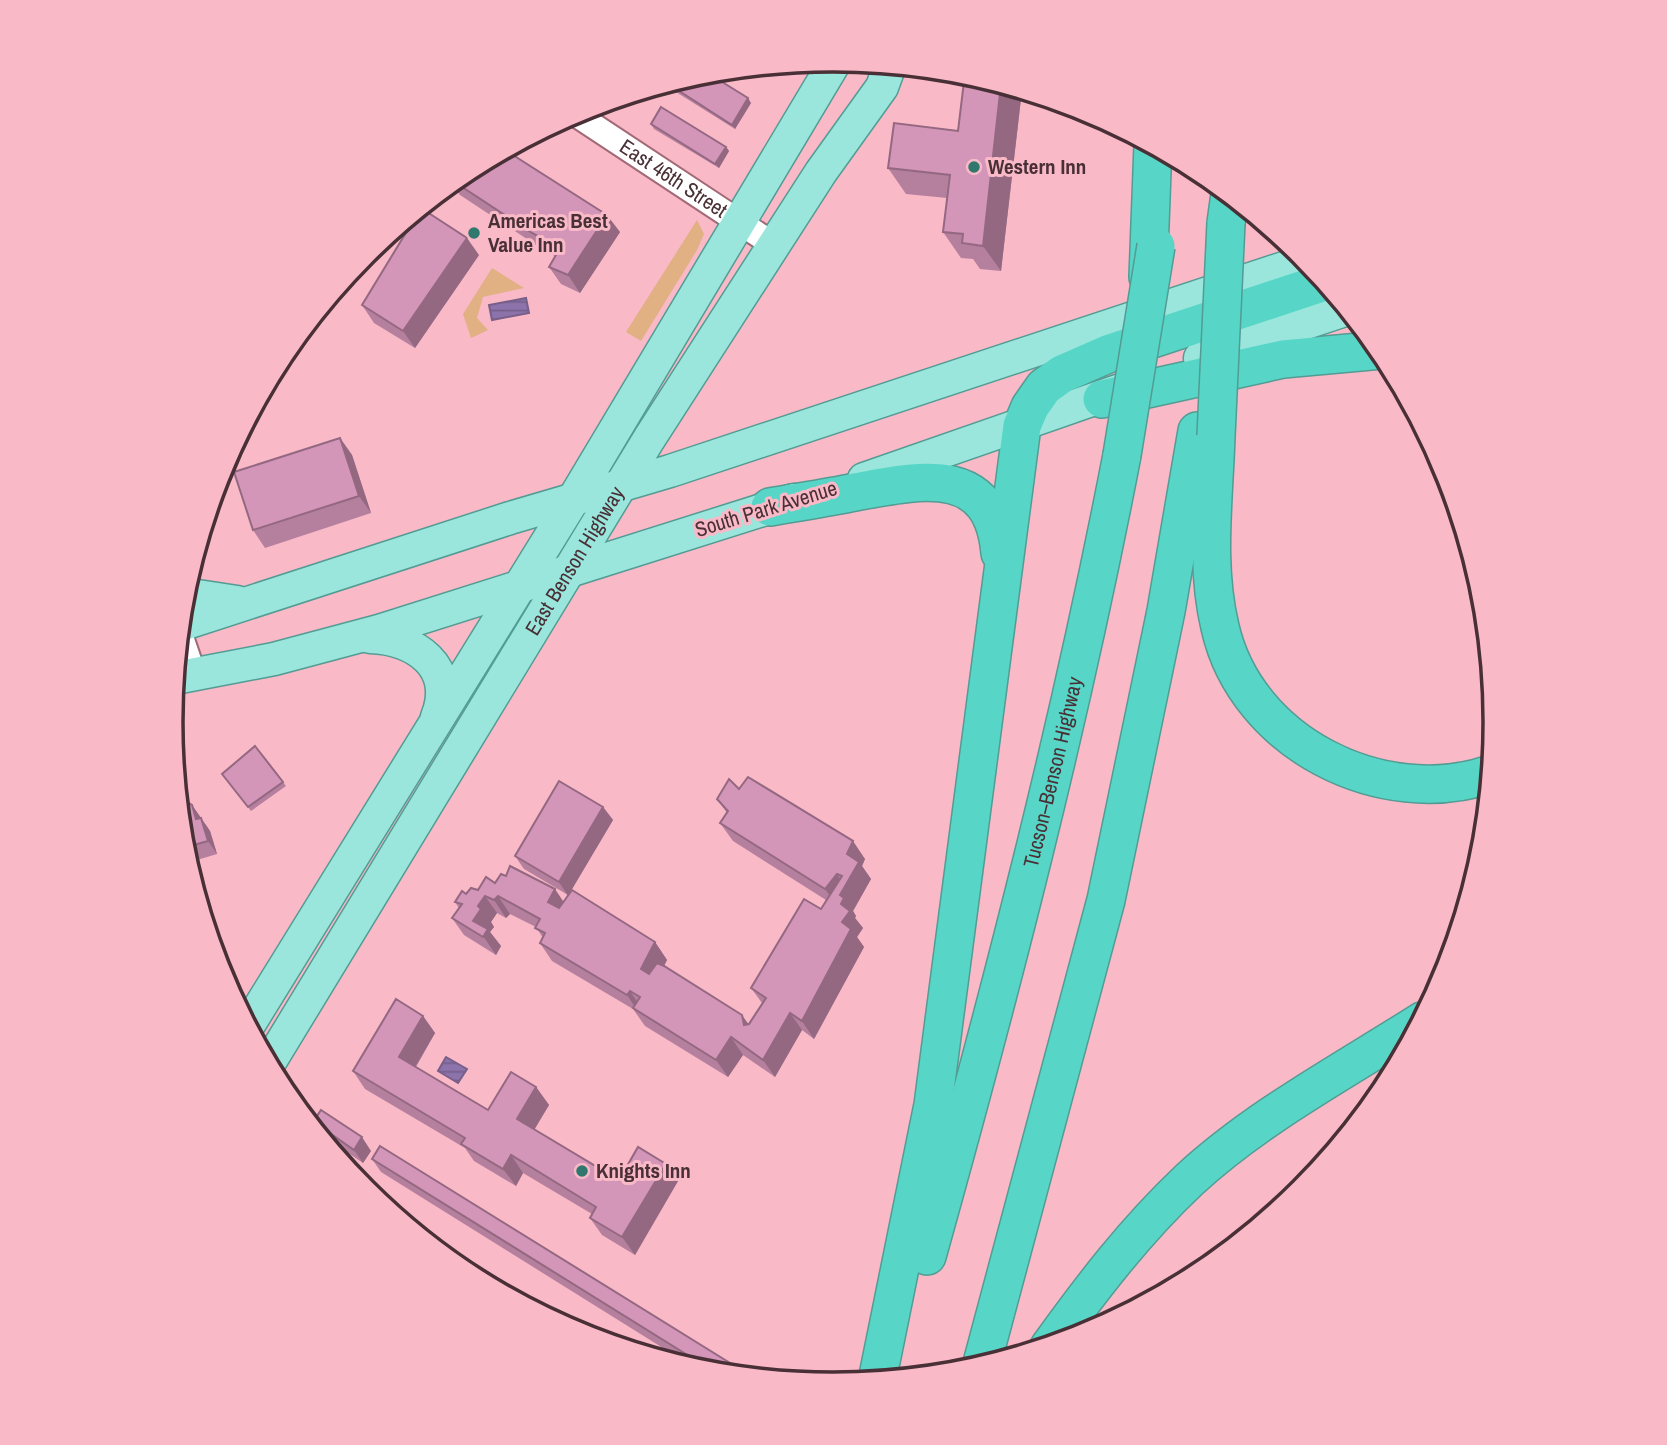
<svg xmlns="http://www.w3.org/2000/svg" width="1667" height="1445" font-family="'Archivo Narrow',sans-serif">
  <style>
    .grass { fill: #e1b083 }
    .water { fill: url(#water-rules); stroke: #785f88; stroke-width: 2 }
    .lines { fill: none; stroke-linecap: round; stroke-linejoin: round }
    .minor-casing { stroke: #a26976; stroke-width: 28 }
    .major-casing { stroke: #529c94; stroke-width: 35 }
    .highway-casing { stroke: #529c94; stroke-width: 40 }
    .minor { stroke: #fff; stroke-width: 24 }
    .major { stroke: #9ae6dd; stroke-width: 32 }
    .highway { stroke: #57d6c7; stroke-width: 37 }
    .highway-bridge-casing { stroke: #529c94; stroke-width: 40; stroke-linecap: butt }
    .highway-bridge { stroke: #57d6c7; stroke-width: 37 }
    .wall { fill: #b5809e }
    .shaded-wall { fill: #946881 }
    .building { fill: #d395b8; stroke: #946881; stroke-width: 2 }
    .poi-dot { fill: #30776e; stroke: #f9b9c7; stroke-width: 2.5 }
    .labels { text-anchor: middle; stroke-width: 6; stroke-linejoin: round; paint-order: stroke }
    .poi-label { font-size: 21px; font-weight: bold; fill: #493036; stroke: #f9b9c7; text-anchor: start }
    .street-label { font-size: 21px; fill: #493036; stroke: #f9b9c7 }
    .rim { fill: none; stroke: #493036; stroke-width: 3.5 }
  </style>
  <defs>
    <pattern id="water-rules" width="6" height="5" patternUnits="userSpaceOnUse" patternTransform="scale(1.75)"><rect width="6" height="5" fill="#8c73ab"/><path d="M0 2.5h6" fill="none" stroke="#745f8c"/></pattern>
  </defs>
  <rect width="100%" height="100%" fill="#f9b9c7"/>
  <g class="grass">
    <polygon points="697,220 704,234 697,250 641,341 626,332"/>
    <polygon points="492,268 524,288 483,297 477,318 488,330 471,338 463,314"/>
  </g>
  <g class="water">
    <polygon points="526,298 529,313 492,320 489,305"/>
    <polygon points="446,1057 467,1069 458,1083 438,1071"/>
  </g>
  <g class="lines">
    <g class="minor-casing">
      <g id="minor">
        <path id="s1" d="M574,113L774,245"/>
        <polyline points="179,631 194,675"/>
      </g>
    </g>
    <g class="major-casing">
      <g id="major">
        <polyline points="1200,358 1348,309"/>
        <polyline points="864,479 1126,388"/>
        <polyline points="185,589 191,595 237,602"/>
        <polyline points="180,625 510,518 670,471 1308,260"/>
        <path d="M370,637C415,638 457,667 437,717"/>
        <polyline points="175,678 274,659 379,631 794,500"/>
        <polyline points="248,1026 573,500 836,60"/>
        <path id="s2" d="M268,1065L649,439L821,172L882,87L890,65"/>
      </g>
    </g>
    <g class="highway-casing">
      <g id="highway">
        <polyline points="1226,223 1230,194"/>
        <polyline points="1148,277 1153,145"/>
        <polyline points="1102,399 1283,359 1382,350"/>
        <path d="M1216,436C1214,499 1205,565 1220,627C1246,743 1382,811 1491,774"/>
        <path d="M770,507C798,502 827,498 855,492C920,480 992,463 1000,553"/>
        <path id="s3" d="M927,1256C1001,991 1070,725 1122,455"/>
        <path d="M1049,1347C1092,1287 1136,1230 1189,1180C1257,1117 1344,1071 1422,1021"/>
        <polyline points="981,1367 1106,900 1166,611 1197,431"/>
        <polyline points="877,1381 933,1105 1022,426 1030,407 1044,387 1062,374 1110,353 1325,282"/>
      </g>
    </g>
    <use href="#minor" class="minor"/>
    <use href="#major" class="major"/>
    <use href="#highway" class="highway"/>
    <g class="highway-bridge-casing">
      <g id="highway-bridge">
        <polyline points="1216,436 1226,223"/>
        <polyline points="1122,455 1156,246"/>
      </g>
    </g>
    <use href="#highway-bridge" class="highway-bridge"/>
  </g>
  <g class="wall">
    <polygon points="796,63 791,71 782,66 777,75 763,66"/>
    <polygon points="965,73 1022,90 1001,271 980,269 973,259 961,258 943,232 947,198 906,194 888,168 958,131"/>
    <polygon points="673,87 751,103 735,129 676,92"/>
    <polygon points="651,124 726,147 729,151 719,168 654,129"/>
    <polygon points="466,171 620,232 580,293 561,284 549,267 555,256 545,251 460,195 451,183"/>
    <polygon points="479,255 415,348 374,323 362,305"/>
    <polygon points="340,438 352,455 371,513 265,548 253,530"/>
    <polygon points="255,746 286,786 251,811 222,774"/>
    <polygon points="739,789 865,859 862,866 871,879 853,911 856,916 855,918 863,928 857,937 864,947 814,1039 802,1030 775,1077 743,1055 728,1077 645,1026 633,1009 552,961 540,943 543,938 536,927 510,914 506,918 497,913 491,922 494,927 490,932 501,946 496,955 464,935 452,918 459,908 455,902 466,894 495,883 564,902 568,895 524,869 515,856 603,807 613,820 570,892 655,942 667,960 664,966 748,1024 762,1003 751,988 821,909 826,900 733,841 720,823 727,813 717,799"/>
    <polygon points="178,799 192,805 210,831 217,854 187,863 183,851"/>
    <polygon points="423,1016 435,1033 416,1067 488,1110 536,1087 549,1105 534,1129 619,1180 666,1164 678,1181 635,1255 602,1235 590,1218 592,1214 523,1173 516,1186 474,1161 465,1148 365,1089 353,1071"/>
    <polygon points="311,1125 371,1151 363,1163 341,1148 335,1156"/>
    <polygon points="372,1159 751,1376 752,1377 703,1373 381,1172"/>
  </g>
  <g class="shaded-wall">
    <polygon points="796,63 791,71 786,64"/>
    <polygon points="781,65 782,66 777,75 771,66"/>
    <polygon points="1001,84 1022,90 1001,271 983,246"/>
    <polygon points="748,98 751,103 735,129 732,125"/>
    <polygon points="726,147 729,151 719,168 715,164"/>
    <polygon points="607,215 620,232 580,293 568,275"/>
    <polygon points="467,238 479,255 415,348 403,331"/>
    <polygon points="340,438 352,455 371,513 359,496"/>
    <polygon points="192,805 210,831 217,854 208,841 196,819"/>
    <polygon points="603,807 613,820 568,896 559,882"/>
    <polygon points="853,841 865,859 862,866 871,879 853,911 856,916 855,918 863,928 857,937 864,947 814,1039 802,1021 842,922 838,907 825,889 837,874 845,886 847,854"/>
    <polygon points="555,889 567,907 560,920 548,902"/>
    <polygon points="485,896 497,913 491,922 494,927 490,932 501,946 496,955 473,921 478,906"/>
    <polygon points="498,896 510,914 506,918 494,900"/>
    <polygon points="655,942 667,960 653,986 641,969"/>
    <polygon points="630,991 642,1009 639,1013 627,995"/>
    <polygon points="790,1013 802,1030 775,1077 763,1060"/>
    <polygon points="742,1015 754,1032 744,1025"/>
    <polygon points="423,1016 435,1033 411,1074 399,1057"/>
    <polygon points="731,1037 743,1055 728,1077 716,1060"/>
    <polygon points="536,1087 549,1105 530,1137 517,1119"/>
    <polygon points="331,1134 341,1148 335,1156 325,1143"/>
    <polygon points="362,1137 371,1151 363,1163 354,1150"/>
    <polygon points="511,1155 523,1173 516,1186 503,1169"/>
    <polygon points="666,1164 678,1181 635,1255 622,1237"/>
    <polygon points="425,1232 435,1245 433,1248 422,1238"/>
  </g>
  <g class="building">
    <polygon points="706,72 748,98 732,125 673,87 677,80"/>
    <polygon points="965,73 1001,84 983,246 962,243 963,234 943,232 950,175 888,168 894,123 958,131"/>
    <polygon points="661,107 726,147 715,164 651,124"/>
    <polygon points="505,150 607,215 568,275 549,267 560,248 532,233 453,181 466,171"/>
    <polygon points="421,208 467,238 403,331 362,305"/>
    <polygon points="340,438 359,496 253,530 234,472"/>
    <polygon points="255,746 283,782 248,807 222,774"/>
    <polygon points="748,777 853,841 847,854 859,862 840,895 844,898 841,904 850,911 842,922 851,929 802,1021 790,1013 763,1060 731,1037 716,1060 633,1008 640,997 630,991 627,995 540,943 545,933 535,928 540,919 498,896 494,900 485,896 478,906 481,909 473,921 488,929 483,937 452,918 462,904 455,902 462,891 466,894 471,888 478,890 486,877 495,883 501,874 506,876 510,866 555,889 548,902 559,908 572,890 655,942 641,969 649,974 657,963 664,966 742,1015 744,1025 749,1024 766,998 751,988 804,899 821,909 842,876 837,874 825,889 720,823 728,811 717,799 729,779 739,789"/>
    <polygon points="559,781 603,807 559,882 515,856"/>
    <polygon points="180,798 192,805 196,819 201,818 208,841 183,848 178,799"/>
    <polygon points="396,999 423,1016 399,1057 488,1110 511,1072 536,1087 517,1119 619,1180 638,1147 666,1164 622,1237 590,1218 596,1207 511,1155 503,1169 461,1144 465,1138 353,1071"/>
    <polygon points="321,1110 362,1137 354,1150 331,1134 325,1143 311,1125"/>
    <polygon points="380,1146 751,1376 751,1377 718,1374 372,1159"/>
    <polygon points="379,1203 425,1232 422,1238"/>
  </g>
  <g class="poi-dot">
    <circle cx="974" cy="167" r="7"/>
    <circle cx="474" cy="233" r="7"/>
    <circle cx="582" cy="1171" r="7"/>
  </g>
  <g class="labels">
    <g class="poi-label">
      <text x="988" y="174">Western Inn</text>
      <text x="488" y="228">Americas Best<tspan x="488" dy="24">Value Inn</tspan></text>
      <text x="596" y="1178">Knights Inn</text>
    </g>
    <g class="street-label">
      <text dy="7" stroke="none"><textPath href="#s1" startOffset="119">East 46th Street</textPath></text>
      <text transform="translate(766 509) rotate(-17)" y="7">South Park Avenue</text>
      <text dy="7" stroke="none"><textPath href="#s2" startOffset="590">East Benson Highway</textPath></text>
      <text dy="7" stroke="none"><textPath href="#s3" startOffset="500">Tucson–Benson Highway</textPath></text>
    </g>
  </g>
  <path d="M0 0H1667V1445H0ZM183 722a650 650 0 1 1 1300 0a650 650 0 1 1-1300 0Z" fill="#f9b9c7" fill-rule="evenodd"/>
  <path class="rim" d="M183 722a650 650 0 1 1 1300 0a650 650 0 1 1-1300 0Z"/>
</svg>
